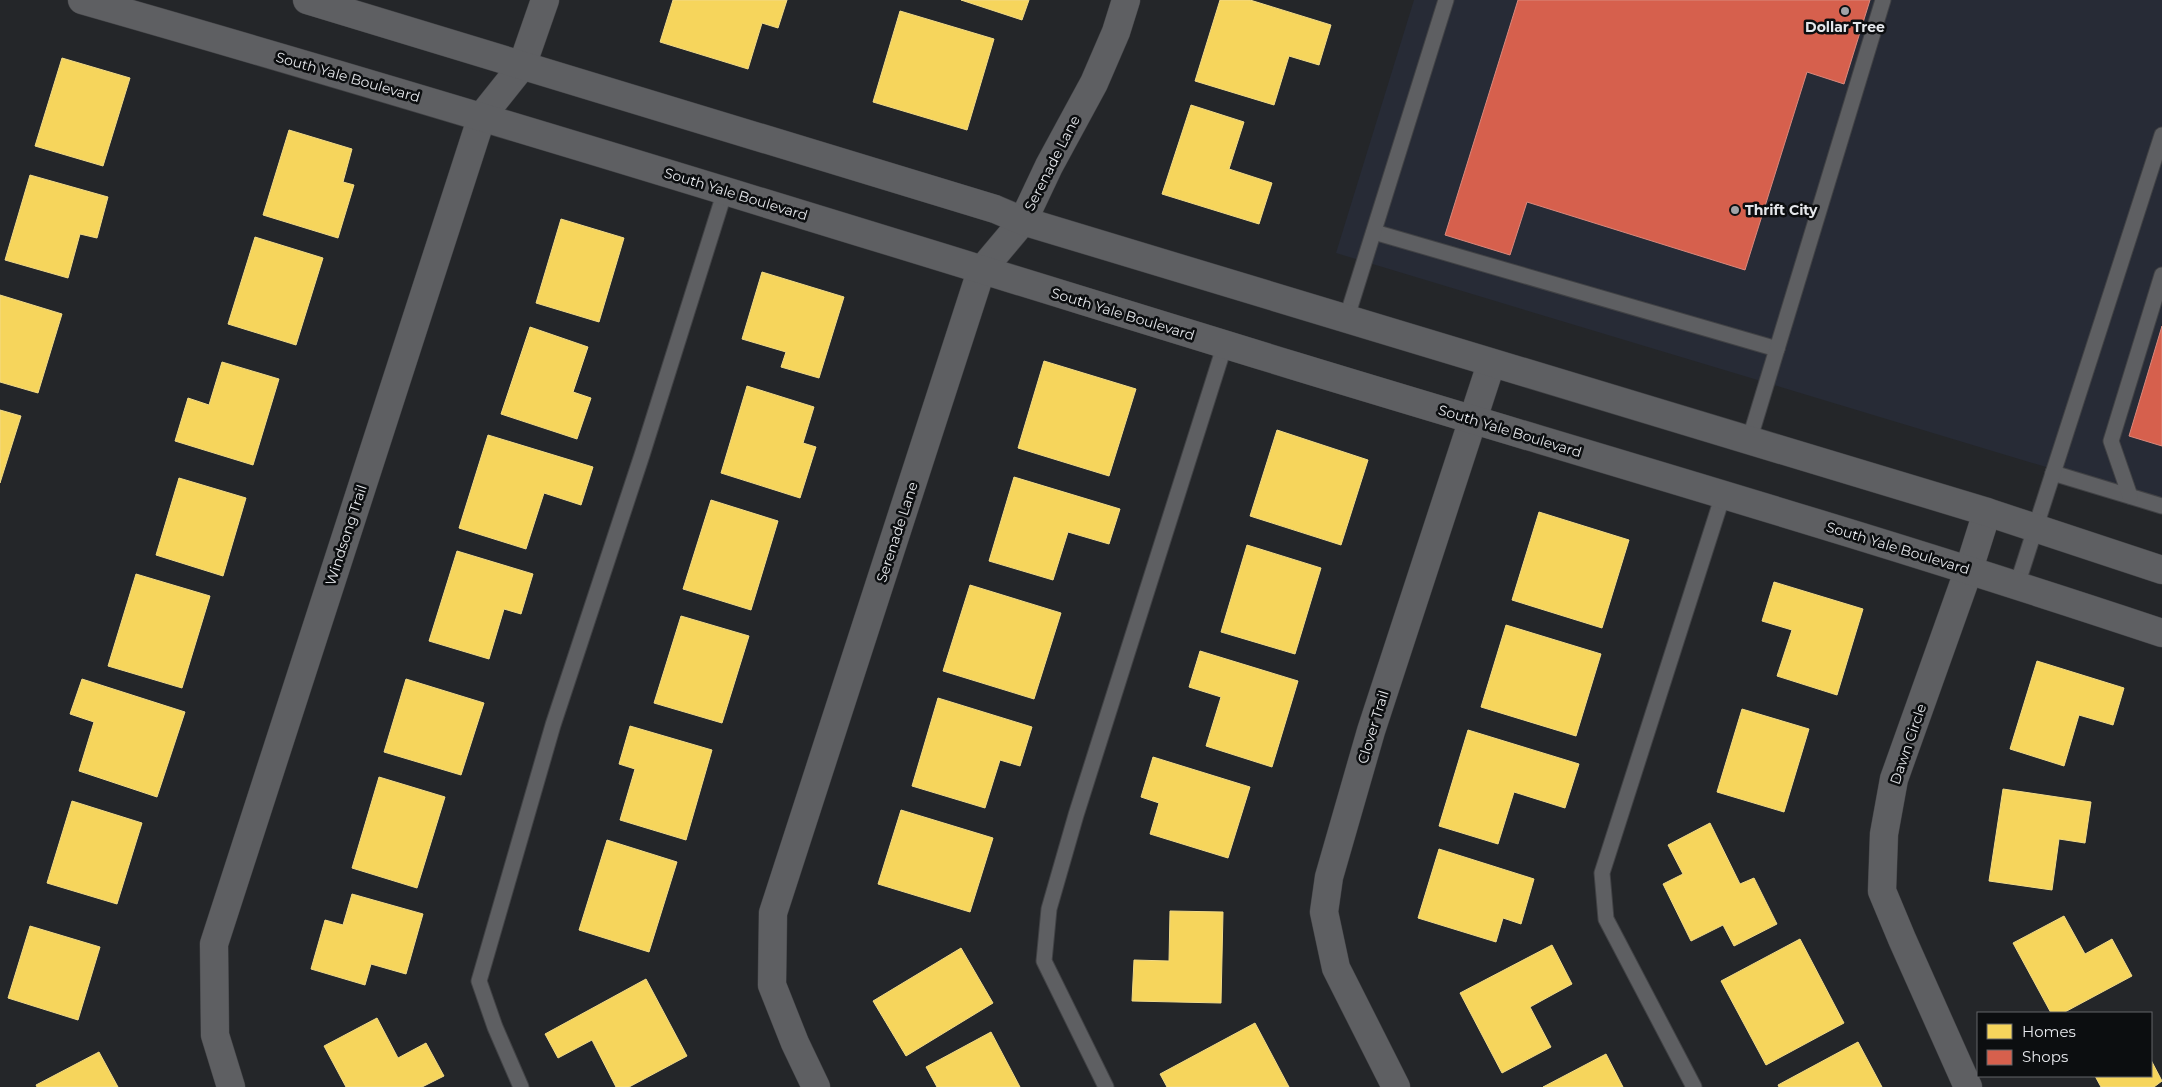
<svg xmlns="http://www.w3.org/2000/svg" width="2162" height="1087" font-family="Montserrat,sans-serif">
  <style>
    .built { fill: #272b36 }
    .homes { fill: #f6d55c; stroke: #f1da87 }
    .shops { fill: #d6604d; stroke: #da887c }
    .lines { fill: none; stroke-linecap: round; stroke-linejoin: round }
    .service-casing { stroke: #414245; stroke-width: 17 }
    .minor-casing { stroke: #414245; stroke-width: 29 }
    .tertiary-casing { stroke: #414245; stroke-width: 29 }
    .service { stroke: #5e5f62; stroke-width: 15 }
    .minor { stroke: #5e5f62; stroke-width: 28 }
    .tertiary { stroke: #5e5f62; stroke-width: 28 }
    .poi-dot { fill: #a1a3a7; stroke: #0c0e10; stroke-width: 2 }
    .labels { text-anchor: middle; stroke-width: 5; stroke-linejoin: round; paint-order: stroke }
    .poi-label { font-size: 14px; font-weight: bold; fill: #e5e7eb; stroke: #0c0e10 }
    .street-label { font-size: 14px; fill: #e5e7eb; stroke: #0c0e10 }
  </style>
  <rect width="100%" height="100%" fill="#242629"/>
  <polygon class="built" points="1414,0 2162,0 2162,502 1336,253"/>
  <g class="homes">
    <polygon points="673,0 787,0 778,28 762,23 748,69 660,42"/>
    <polygon points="961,0 1029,0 1022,20"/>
    <polygon points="1220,0 1250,0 1331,25 1319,65 1289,56 1274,105 1195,81"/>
    <polygon points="900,11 994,39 967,130 873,102"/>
    <polygon points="62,58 130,78 103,166 35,146"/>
    <polygon points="1191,105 1244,122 1229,169 1272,183 1259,224 1162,194"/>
    <polygon points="289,130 352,149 343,182 354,185 338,238 263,215"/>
    <polygon points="30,175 108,197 97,238 80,234 68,278 5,260"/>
    <polygon points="561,219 624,238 599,322 536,303"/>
    <polygon points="255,237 323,258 296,345 228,324"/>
    <polygon points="762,272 844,297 819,378 781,367 786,352 742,339"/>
    <polygon points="0,295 62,314 38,393 0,382"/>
    <polygon points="530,327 588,347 573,392 591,398 577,439 501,414"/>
    <polygon points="1044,361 1136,389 1109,476 1018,448"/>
    <polygon points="222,362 279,379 253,465 175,441 188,398 209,405"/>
    <polygon points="747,386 814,407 803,443 816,447 800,498 721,473"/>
    <polygon points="0,410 21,416 0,483"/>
    <polygon points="1277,430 1368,460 1341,545 1250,516"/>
    <polygon points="488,435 593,467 581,505 544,493 526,549 459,528"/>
    <polygon points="1014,477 1120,509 1109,544 1068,532 1053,580 989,561"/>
    <polygon points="179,478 246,498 223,576 156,555"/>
    <polygon points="711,500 778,521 751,610 683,589"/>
    <polygon points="1539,512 1629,540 1602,628 1512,600"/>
    <polygon points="1247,545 1321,568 1295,654 1221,632"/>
    <polygon points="457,551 533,574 521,614 504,609 489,659 429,641"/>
    <polygon points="136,574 210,596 182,688 108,666"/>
    <polygon points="1774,582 1863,609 1837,695 1777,676 1792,630 1762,621"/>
    <polygon points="970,585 1061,613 1034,699 943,671"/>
    <polygon points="681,616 749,636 722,723 654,703"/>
    <polygon points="1506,625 1601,654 1576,736 1481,707"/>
    <polygon points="1200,651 1298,681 1272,767 1206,746 1221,697 1189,687"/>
    <polygon points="2037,661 2124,688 2113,725 2079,715 2064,766 2010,749"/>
    <polygon points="82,679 185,712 157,797 79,771 94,722 70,714"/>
    <polygon points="406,679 484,703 461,775 384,752"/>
    <polygon points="938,698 1032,727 1020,766 1000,760 985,808 912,786"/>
    <polygon points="1742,709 1809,729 1784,812 1717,792"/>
    <polygon points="630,726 712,750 686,840 620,820 635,769 619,764"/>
    <polygon points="1468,730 1579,764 1565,808 1514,792 1498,844 1439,826"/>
    <polygon points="1153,757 1250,787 1228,858 1150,834 1159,803 1141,797"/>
    <polygon points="379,777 445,797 417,888 352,868"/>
    <polygon points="2003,789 2091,802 2085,843 2059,839 2052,890 1989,881"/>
    <polygon points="72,801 142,823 117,904 47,883"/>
    <polygon points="901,810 993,838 970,912 878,884"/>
    <polygon points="1710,823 1740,884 1754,878 1777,924 1734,946 1723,925 1691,941 1663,884 1683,874 1668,845"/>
    <polygon points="607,840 677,862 649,952 579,930"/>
    <polygon points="1439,849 1534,879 1521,924 1503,918 1496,942 1418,918"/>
    <polygon points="352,894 423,914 406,974 371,964 365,985 311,969 325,920 343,925"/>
    <polygon points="1170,911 1223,912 1221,1003 1132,1001 1134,960 1169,961"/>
    <polygon points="2064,916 2085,954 2112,939 2132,976 2063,1013 2051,1013 2013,943"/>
    <polygon points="30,926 100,947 78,1020 8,998"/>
    <polygon points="1800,939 1844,1023 1766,1065 1721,981"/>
    <polygon points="1552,945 1572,984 1530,1007 1551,1047 1502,1073 1460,993"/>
    <polygon points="961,948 993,1003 906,1056 873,1001"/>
    <polygon points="646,979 687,1056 629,1087 616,1087 592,1040 558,1058 545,1034"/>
    <polygon points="377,1018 398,1058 426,1043 444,1076 422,1087 346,1087 324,1046"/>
    <polygon points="1255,1023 1289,1087 1167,1087 1160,1074"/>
    <polygon points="991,1032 1020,1087 937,1087 926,1067"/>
    <polygon points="1858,1042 1882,1087 1779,1087 1778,1085"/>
    <polygon points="99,1052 118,1087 37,1087 36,1085"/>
    <polygon points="1606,1054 1623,1087 1543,1087"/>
    <polygon points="2151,1060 2162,1081 2154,1087 2101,1087 2095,1076 2151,1076"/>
  </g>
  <g class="shops">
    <polygon points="1518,0 1870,0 1844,84 1807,72 1745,270 1527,202 1510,255 1445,235"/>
    <polygon points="2162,326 2162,446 2129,436"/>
  </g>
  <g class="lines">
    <g class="service-casing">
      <g id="service">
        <polyline points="1374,232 1777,349"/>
        <polyline points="1346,320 1446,0"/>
        <polyline points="1749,441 1883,0"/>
        <polyline points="2053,473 2162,506"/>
        <polyline points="2130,496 2111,441 2162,275"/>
        <polyline points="2017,585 2162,135"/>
        <polyline points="521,1087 495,1027 479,981 553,725 642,455 725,191"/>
        <polyline points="1106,1087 1044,961 1049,909 1076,815 1225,344"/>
        <polyline points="1694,1087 1606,919 1602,873 1723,495"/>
      </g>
    </g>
    <g class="minor-casing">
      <g id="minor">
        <polyline points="231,1087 215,1035 214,944 482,116 522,66 545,0"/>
        <polyline points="816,1087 795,1043 772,985 773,913 981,271 1023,221 1049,166 1094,83 1116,32 1126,0"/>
        <polyline points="1396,1087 1336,968 1324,912 1329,877 1371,731 1491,364"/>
        <polyline points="1968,1087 1902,939 1882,891 1884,834 1894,779 1969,569 1987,512"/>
      </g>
    </g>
    <g class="tertiary-casing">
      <g id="tertiary">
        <path d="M82,0C488,116 891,242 1295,366C1584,454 1875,537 2162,633"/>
        <polyline points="307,0 995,209 1023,221 1987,512 2162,570"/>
      </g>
    </g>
    <use href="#service" class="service"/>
    <use href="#minor" class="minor"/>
    <use href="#tertiary" class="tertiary"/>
  </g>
  <g class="poi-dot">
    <circle cx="1845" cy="11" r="5"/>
    <circle cx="1735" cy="210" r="5"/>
  </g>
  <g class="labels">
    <g class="poi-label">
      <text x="1845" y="32">Dollar Tree</text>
      <text x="1745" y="215" text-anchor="start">Thrift City</text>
    </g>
    <g class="street-label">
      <text transform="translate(348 77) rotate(16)" y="5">South Yale Boulevard</text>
      <text transform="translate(1052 163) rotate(-63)" y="5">Serenade Lane</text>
      <text transform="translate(736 194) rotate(17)" y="5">South Yale Boulevard</text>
      <text transform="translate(1123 314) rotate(17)" y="5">South Yale Boulevard</text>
      <text transform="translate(1510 431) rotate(17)" y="5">South Yale Boulevard</text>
      <text transform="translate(897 532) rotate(-72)" y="5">Serenade Lane</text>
      <text transform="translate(346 535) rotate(-72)" y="5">Windsong Trail</text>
      <text transform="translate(1898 548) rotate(17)" y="5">South Yale Boulevard</text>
      <text transform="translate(1373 727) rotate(-73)" y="5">Clover Trail</text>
      <text transform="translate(1908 744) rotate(-71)" y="5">Dawn Circle</text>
    </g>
  </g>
  <rect x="1977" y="1012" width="175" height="65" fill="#0c0e10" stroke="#636568"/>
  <rect x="1987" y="1024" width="25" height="15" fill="#f6d55c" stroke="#636568"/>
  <text x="2022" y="1037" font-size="15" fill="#e5e7eb">Homes</text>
  <rect x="1987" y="1050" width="25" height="15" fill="#d6604d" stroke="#636568"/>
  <text x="2022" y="1062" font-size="15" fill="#e5e7eb">Shops</text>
</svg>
